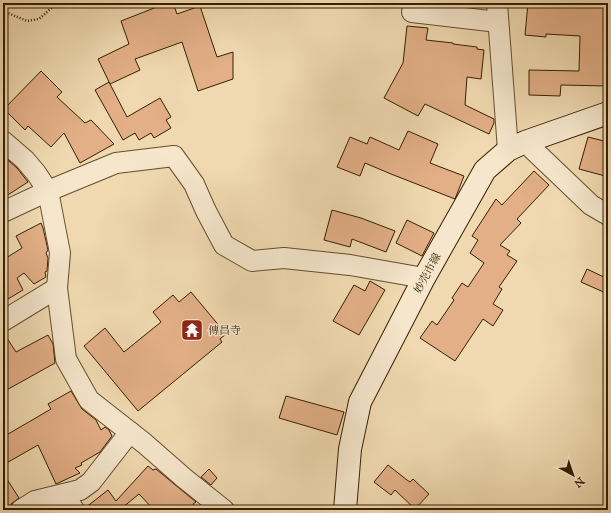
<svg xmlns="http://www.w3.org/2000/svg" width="611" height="513" font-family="'IM FELL Great Primer','Noto Serif JP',serif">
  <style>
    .building { fill: #e2af87; stroke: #351f01 }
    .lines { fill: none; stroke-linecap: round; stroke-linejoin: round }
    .street-casing { stroke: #644e2d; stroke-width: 22 }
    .secondary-casing { stroke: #351f01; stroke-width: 24 }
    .path { stroke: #351f01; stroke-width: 2.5; stroke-dasharray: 1 2; stroke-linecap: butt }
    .street { stroke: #f5e6cc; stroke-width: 20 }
    .secondary { stroke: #f5e6cc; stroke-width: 22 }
    .labels { text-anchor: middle; stroke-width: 3; stroke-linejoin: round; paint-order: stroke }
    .street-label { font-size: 11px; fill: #351f01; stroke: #f5e6cc }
    .poi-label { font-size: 11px; fill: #351f01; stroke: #f5e6cc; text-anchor: start }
  </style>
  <rect width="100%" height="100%" fill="#f0d9b0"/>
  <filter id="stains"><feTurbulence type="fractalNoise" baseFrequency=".005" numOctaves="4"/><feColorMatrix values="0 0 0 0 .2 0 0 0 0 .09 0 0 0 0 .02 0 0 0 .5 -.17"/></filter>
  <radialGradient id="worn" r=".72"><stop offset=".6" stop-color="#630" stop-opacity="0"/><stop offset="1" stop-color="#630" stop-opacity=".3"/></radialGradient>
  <g class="building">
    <polygon points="167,3 173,3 177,14 200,6 217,57 233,52 233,79 198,91 182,42 135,59 140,70 110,84 98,59 129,44 121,21"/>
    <polygon points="528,3 608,4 608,86 561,85 560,96 529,95 529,70 579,71 580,36 546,34 546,37 525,35"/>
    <polygon points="407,26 428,28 426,40 453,43 453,44 477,47 477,49 484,50 481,79 467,77 465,105 494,119 494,123 489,134 425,104 418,116 384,98 403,63"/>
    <polygon points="41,71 62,92 57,97 85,123 91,120 114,144 80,163 64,133 51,147 28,126 25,130 4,109"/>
    <polygon points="109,82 127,117 160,98 171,117 166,120 171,128 154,138 151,133 139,140 135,133 123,140 95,90"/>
    <polygon points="408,131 438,144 430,163 464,176 455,199 391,174 365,163 360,176 337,167 350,137 367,144 370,137 399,150"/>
    <polygon points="588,137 608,142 608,165 605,176 579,169"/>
    <polygon points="3,156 17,168 28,182 3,198"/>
    <polygon points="534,171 549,185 517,219 521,223 500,245 510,251 507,255 517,261 499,287 502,289 493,304 503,310 493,326 483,319 455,361 420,338 432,321 437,325 454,300 452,298 462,283 468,287 484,263 470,253 478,240 472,236 496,199 502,205"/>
    <polygon points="332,210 361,218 395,231 386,252 352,239 350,247 324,240"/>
    <polygon points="407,220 434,233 422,256 396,243"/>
    <polygon points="41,223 43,228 48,250 46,253 48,258 47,271 45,272 46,277 34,284 24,273 17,278 23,290 3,302 3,252 6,258 22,248 16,236"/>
    <polygon points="587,269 608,279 608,294 581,282"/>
    <polygon points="370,281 385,290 359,335 333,321 354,285 365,291"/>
    <polygon points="191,292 226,334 220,339 222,342 138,411 84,346 105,328 124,352 161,322 153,312 173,295 179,302"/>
    <polygon points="3,332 16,352 48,335 53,344 55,363 3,392"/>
    <polygon points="71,391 82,409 96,420 101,430 105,427 109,430 112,436 100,452 81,463 82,465 75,468 80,473 56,484 38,445 3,465 3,437 51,409 48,404"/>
    <polygon points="286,396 344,412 337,435 279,418"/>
    <polygon points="388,465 407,480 410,482 413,479 429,494 415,509 395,490 391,495 374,482"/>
    <polygon points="148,466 153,470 156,469 196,502 193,504 198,510 154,510 139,494 122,508 123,510 85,510 85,508 108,490 116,501"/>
    <polygon points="209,469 217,478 211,485 201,477"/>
    <polygon points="3,473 19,498 11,504 10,510 3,510"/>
  </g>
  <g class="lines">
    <g class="street-casing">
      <g id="street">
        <polyline points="497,3 508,150"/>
        <polyline points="412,12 498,22"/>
        <polyline points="3,141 25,160 36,173 48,191 60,253 57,288 66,359 89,400 144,443 184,478 224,510"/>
        <polyline points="525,142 591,205 608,215"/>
        <polyline points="3,212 48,191 116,163 174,156 194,184 206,211 224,245 252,261 284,258 350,265 424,278"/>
        <polyline points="3,321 57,288"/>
        <polyline points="64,494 74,510"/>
        <polyline points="21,510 35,501 80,490 91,482 130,432"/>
      </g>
    </g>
    <g class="secondary-casing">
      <polyline id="secondary" points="345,510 350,449 360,402 424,278 485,170 508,150 525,142 608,113"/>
    </g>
    <polyline class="path" points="3,11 27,21 39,19 57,3"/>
    <use href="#street" class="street"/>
    <use href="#secondary" class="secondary"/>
  </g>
  <defs>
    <g id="temple-square" transform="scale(1.15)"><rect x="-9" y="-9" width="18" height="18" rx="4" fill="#8f2418" stroke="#f5e6cc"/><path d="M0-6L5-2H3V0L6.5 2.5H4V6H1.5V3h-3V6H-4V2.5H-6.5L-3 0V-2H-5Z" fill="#fff"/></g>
  </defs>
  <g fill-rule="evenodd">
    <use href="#temple-square" x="192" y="330"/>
  </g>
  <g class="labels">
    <g class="street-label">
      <text transform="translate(427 273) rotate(-62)" y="4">妙売市線</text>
    </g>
    <g class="poi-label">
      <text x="208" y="334">傳昌寺</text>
    </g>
  </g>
  <rect width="611" height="513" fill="none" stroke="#f0d9b0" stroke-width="16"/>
  <rect x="4" y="4" width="603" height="505" fill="none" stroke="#351f01" stroke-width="2"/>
  <rect x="8" y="8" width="595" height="497" fill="none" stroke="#351f01"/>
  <g transform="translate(573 475) rotate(140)" stroke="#f5e6cc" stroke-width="3" paint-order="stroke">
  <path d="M0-3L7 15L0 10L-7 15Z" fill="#351f01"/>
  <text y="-6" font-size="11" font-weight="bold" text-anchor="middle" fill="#351f01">N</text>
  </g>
  <rect width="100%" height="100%" filter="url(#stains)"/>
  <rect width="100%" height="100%" fill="url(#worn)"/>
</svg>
